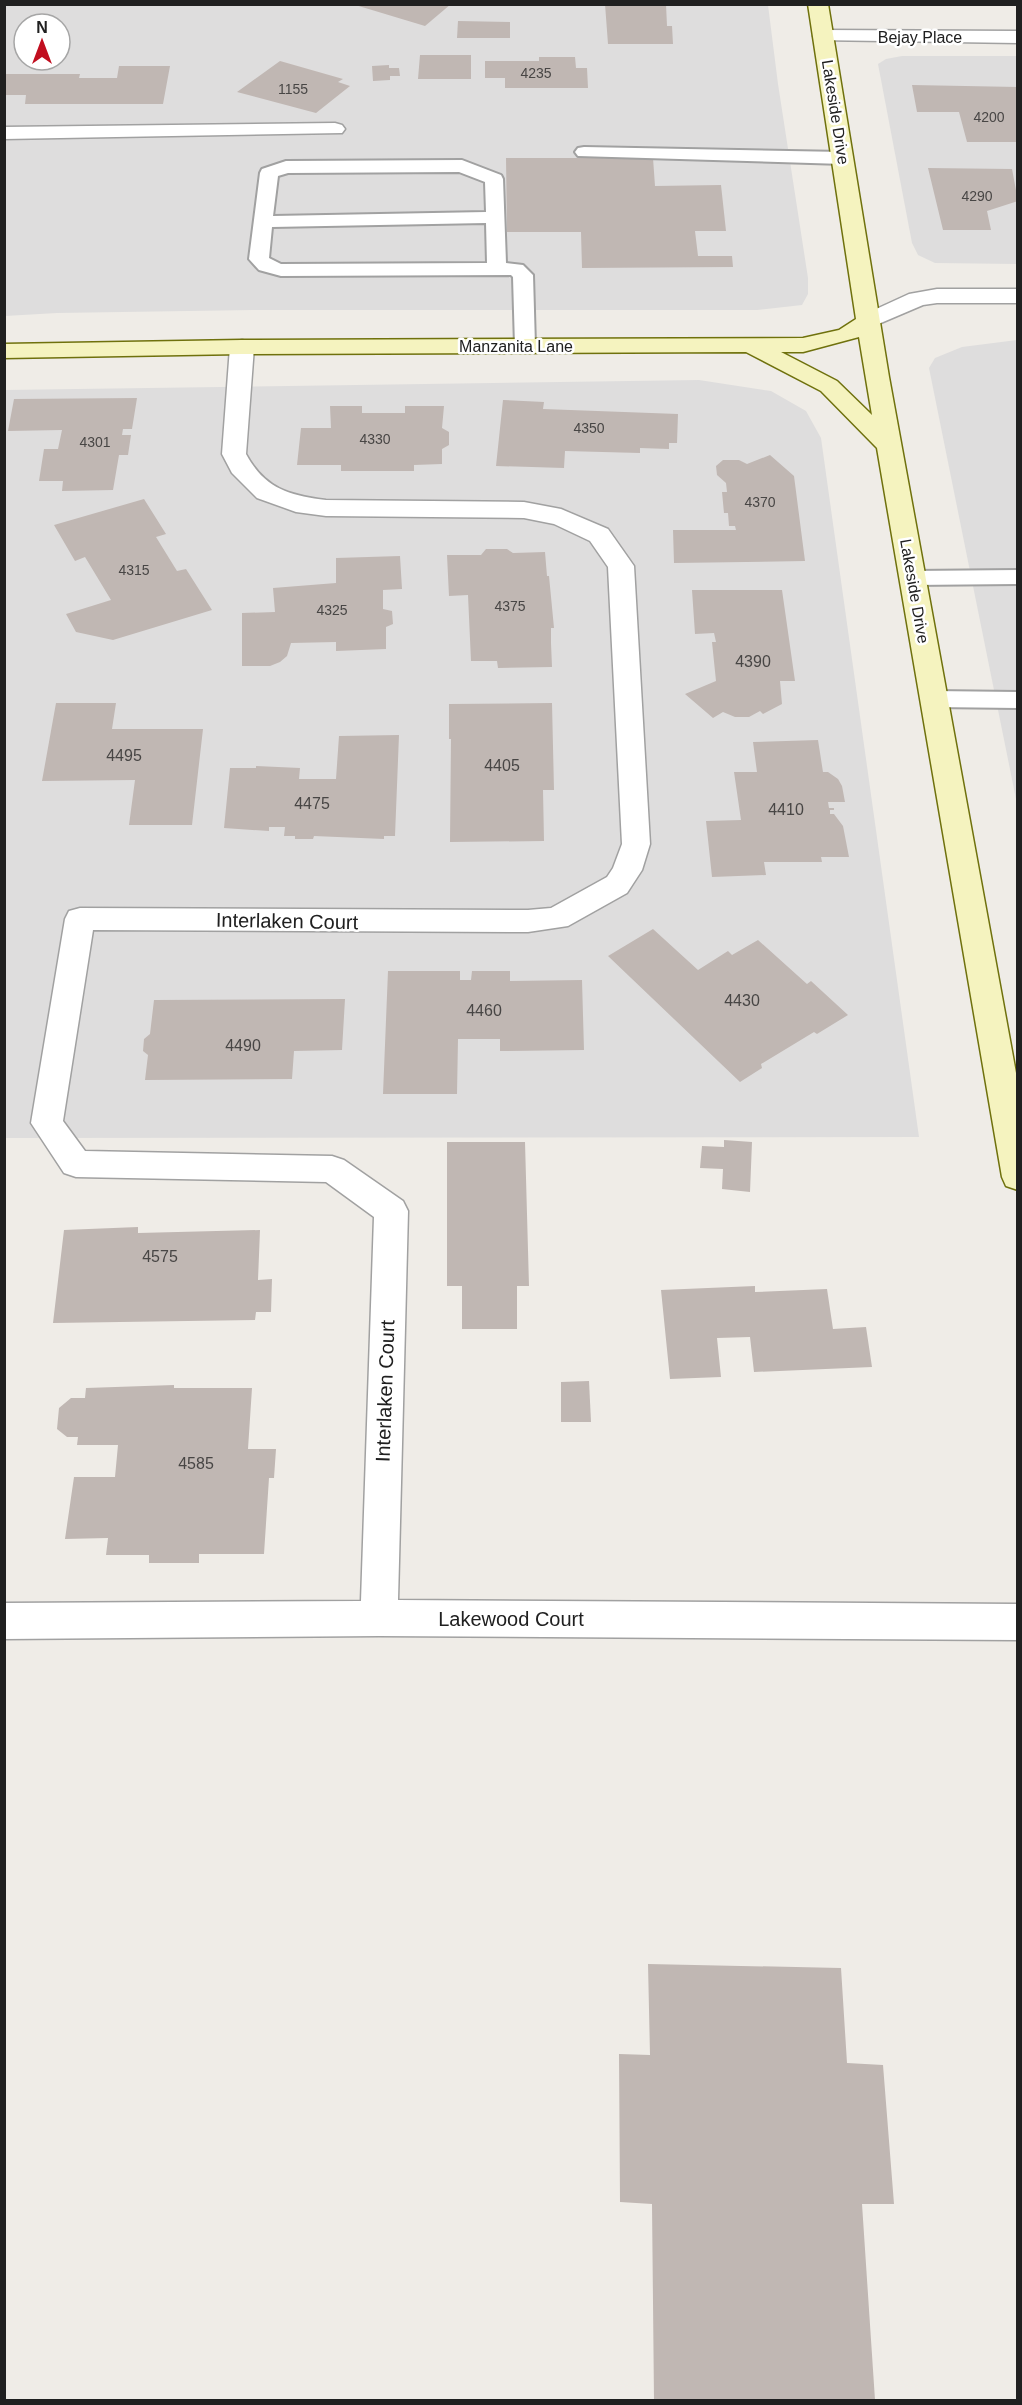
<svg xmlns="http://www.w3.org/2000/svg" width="1022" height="2405" font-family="Helvetica,sans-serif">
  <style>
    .residential { fill: #dedddd; fill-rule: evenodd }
    .building { fill: #c0b7b3 }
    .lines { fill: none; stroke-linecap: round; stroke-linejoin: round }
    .lane-casing { stroke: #a1a1a1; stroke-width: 4 }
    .street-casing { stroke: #a1a1a1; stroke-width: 3 }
    .secondary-casing { stroke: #6f710d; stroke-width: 3 }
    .lane { fill: #fff; fill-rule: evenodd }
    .street { fill: #fff; fill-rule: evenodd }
    .secondary { fill: #f5f3bf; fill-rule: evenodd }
    .labels { text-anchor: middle; stroke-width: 5; stroke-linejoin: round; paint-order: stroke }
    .far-number-label { font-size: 14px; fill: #484645 }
    .far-street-label { font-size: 16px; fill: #202020; stroke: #fff }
    .number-label { font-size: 16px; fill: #484645 }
    .street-label { font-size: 20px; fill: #202020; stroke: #fff }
  </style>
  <rect width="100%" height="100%" fill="#efece7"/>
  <g class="residential">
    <path d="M5,5H768L778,84L808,278V294L802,305L757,310H253L57,313L5,316ZM24,24H60V60H24Z"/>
    <polygon points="902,56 1017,56 1017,264 935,263 918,255 912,243 878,64 886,59"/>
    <polygon points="1017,340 1017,804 929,368 935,358 962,347"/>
    <polygon points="699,380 771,391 806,411 821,438 919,1137 5,1138 5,390"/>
  </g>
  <g class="building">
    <polygon points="352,4 451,4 425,26"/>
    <polygon points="605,4 666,4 667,26 672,26 673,44 608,44"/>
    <polygon points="458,21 510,22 510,38 457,38"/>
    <polygon points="420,55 471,55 471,79 418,79"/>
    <polygon points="539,57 575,57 576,68 587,68 588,88 505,88 505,78 485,78 485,61 539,61"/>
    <polygon points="280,61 343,79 338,82 350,86 316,113 237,92"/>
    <polygon points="389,65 389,68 399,68 400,76 390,76 390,80 373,81 372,66"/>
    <polygon points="119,66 170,66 163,104 25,104 26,95 4,95 4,74 80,74 79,78 117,78"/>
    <polygon points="912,85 1018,87 1018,142 967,142 959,112 917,112"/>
    <polygon points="506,158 653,158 655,186 721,185 726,231 695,231 698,256 732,256 733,267 582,268 581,232 507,232"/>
    <polygon points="928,168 1012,169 1018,201 987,211 991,230 943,230"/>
    <polygon points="137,398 132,429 123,429 122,435 131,435 128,455 119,455 113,490 62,491 63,481 39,481 44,449 58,449 62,430 8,431 14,399"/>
    <polygon points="503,400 544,402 543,409 678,414 677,443 669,443 669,449 640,448 640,453 565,451 564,468 496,466"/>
    <polygon points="330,406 362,406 362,413 405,413 405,406 444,406 442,428 449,432 449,445 442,449 442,464 414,465 414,471 341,471 341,465 297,465 301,428 331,428"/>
    <polygon points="770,455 794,476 805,561 674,563 673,530 736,530 735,526 729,526 728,513 724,513 722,492 727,492 726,483 717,475 716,466 723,460 739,460 747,464"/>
    <polygon points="144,499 166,534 156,537 177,571 186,569 212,610 113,640 76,632 66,614 111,600 85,557 75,561 54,525"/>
    <polygon points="486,549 507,549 513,553 545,552 547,576 549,576 554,628 551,628 551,643 552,667 498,668 497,661 471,661 468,595 449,596 447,555 481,555"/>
    <polygon points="400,556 402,589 383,590 383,609 392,611 393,624 386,627 386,649 336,651 336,642 291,643 287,656 280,662 270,666 242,666 242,613 275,612 273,588 336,583 336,558"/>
    <polygon points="692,590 782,590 795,681 780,681 782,704 763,714 760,711 749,717 735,717 723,712 713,718 685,694 716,681 712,642 716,642 714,633 695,634"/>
    <polygon points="56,703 116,703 112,729 203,729 192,825 129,825 135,780 42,781"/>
    <polygon points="552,703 554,790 543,790 544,841 450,842 451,739 449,739 449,704"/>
    <polygon points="399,735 395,836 384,836 384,839 314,836 313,839 295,839 295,836 284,836 285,827 269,827 269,831 224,828 230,768 256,768 256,766 300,768 299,779 336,779 339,736"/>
    <polygon points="818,740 823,772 828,772 838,779 842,786 845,802 828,802 829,808 834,808 834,810 830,810 830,814 834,814 843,826 849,857 821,857 822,862 764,862 766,875 712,877 706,821 741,820 734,772 757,772 753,742"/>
    <polygon points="653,929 698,970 728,951 732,955 758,940 807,984 811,981 848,1015 817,1034 814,1032 761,1064 762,1068 740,1082 608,956"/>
    <polygon points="388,971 460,971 460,980 471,980 472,971 510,971 510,981 582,980 584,1050 500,1051 500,1039 458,1039 457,1094 383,1094"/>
    <polygon points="345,999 342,1050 294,1051 292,1079 145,1080 148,1055 143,1051 144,1039 150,1034 154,1000"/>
    <polygon points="724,1140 752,1142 750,1192 722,1189 723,1169 700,1168 702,1146 724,1147"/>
    <polygon points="447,1142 525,1142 529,1286 517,1286 517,1329 462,1329 462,1286 447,1286"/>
    <polygon points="138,1227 138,1233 260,1230 258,1280 272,1279 271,1312 256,1312 255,1320 53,1323 64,1230"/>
    <polygon points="755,1286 755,1292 827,1289 833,1329 866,1327 872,1367 754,1372 750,1337 717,1338 721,1377 670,1379 661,1290"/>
    <polygon points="589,1381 591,1422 561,1422 561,1382"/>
    <polygon points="174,1385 174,1388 252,1388 248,1449 276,1449 274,1478 269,1478 264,1554 199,1554 199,1563 149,1563 149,1555 106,1555 108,1538 65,1539 74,1477 115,1477 118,1445 77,1445 78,1437 67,1437 57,1429 59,1408 71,1398 85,1398 86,1388"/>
    <polygon points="648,1964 841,1968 847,2063 883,2065 894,2204 862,2204 875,2400 654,2400 652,2204 620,2202 619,2054 650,2055"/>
  </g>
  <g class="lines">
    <g class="lane-casing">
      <g id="lane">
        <polygon points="584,147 843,152 849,154 852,158 849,162 843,164 578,156 575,152 578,148"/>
        <path d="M462,160L501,175L503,179L506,263L523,265L533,275L535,346L532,350H518L515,346L513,277L511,275L281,276L259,270L249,259L260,173L262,169L286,161ZM459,172L485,182L486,212L273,216L278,176L288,173ZM486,223L487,263L281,264L269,258L272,227Z"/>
        <polygon points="1018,570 1018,584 912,585 904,583 901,578 904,573 912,571"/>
        <polygon points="933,691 1018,692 1018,708 933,707 925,705 921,699 925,693"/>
      </g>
    </g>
    <g class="street-casing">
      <g id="street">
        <polygon points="823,30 1018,31 1018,43 816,40 813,36 816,32"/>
        <polygon points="335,123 342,125 345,129 342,133 4,139 4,127"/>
        <polygon points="937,289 1018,289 1018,303 937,303 923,305 869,328 861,326 857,321 861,316 909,294"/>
        <path d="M242,340L250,342L254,347L246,454C265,489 289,495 326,500L524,502L561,509L608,529L634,566L650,844L642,870L627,893L568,926L528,932L93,930L63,1121L85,1151L332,1156L344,1160L403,1201L408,1211L398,1600L1018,1604V1640L379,1636L4,1639V1603L361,1601L374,1217L326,1182L76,1177L64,1173L31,1123L65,919L69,911L80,908L528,910L551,908L607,877L613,868L622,844L608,567L590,541L554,524L524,518L326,516L296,512L257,498L232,473L222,454L230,347L234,342Z"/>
      </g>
    </g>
    <g class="secondary-casing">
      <path id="secondary" d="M808,4H828L889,377L1018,1084V1190L1006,1186L1002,1177L877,448L821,391L746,352L242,354L4,358V344L242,340L803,338L839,330L856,319ZM859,337L872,415L837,381L781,352H803Z"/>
    </g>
    <use href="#lane" class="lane"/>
    <use href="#street" class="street"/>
    <use href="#secondary" class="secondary"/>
  </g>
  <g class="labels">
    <g class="far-number-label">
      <text x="536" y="78">4235</text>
      <text x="293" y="94">1155</text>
      <text x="989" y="122">4200</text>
      <text x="977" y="201">4290</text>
      <text x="589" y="433">4350</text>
      <text x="375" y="444">4330</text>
      <text x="95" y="447">4301</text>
      <text x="760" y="507">4370</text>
      <text x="134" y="575">4315</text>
      <text x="510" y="611">4375</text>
      <text x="332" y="615">4325</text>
    </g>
    <g class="far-street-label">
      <text x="920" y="43">Bejay Place</text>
      <text transform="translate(836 112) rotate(81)" y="6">Lakeside Drive</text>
      <text x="516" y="352">Manzanita Lane</text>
      <text transform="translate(915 591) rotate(80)" y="6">Lakeside Drive</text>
    </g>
    <g class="number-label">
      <text x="753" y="667">4390</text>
      <text x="124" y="761">4495</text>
      <text x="502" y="771">4405</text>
      <text x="312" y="809">4475</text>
      <text x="786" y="815">4410</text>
      <text x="742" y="1006">4430</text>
      <text x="484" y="1016">4460</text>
      <text x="243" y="1051">4490</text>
      <text x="160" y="1262">4575</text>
      <text x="196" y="1469">4585</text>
    </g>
    <g class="street-label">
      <text transform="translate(287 921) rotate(1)" y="7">Interlaken Court</text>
      <text transform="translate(385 1391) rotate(-88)" y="7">Interlaken Court</text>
      <text x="511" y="1626">Lakewood Court</text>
    </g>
  </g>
  <rect width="1022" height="2405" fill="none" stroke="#202020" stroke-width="12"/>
  <g transform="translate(42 42)"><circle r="28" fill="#ffffff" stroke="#a6a6a6" stroke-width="1.5"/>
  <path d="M0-4.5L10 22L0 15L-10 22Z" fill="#c10e1f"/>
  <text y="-9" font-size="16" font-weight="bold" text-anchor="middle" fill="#202020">N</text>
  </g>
</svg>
